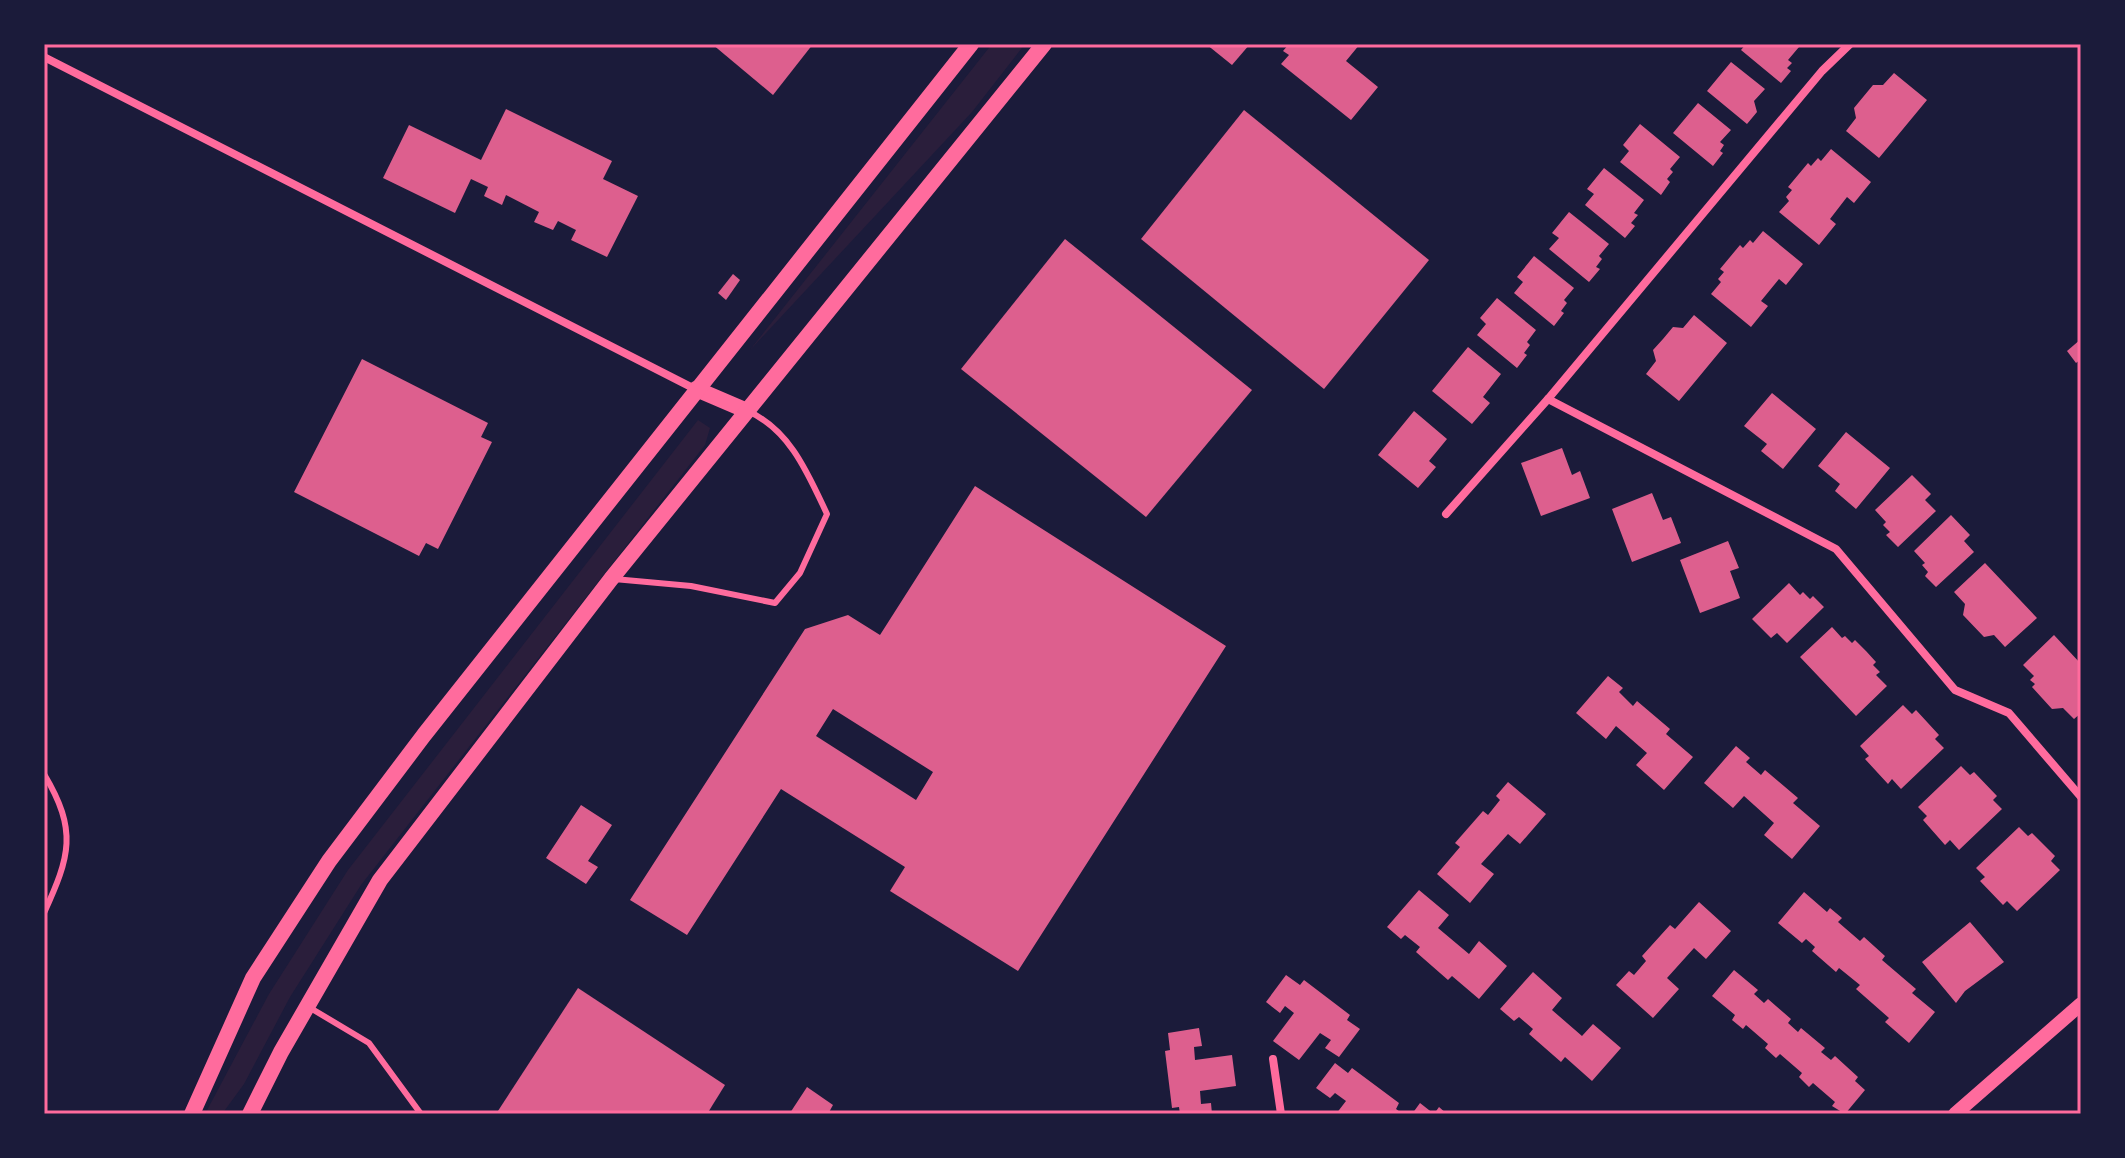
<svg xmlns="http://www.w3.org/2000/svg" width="2125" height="1158" font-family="'Fira Sans Condensed',sans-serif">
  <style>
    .green { fill: #2a1e3b }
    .building { fill: #dd5f8e; fill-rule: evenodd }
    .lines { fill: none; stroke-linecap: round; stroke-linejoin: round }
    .service { stroke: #ff6b9d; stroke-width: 6 }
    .minor { stroke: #ff6b9d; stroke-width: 8 }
    .tertiary { stroke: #ff6b9d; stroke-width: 14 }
    .secondary { stroke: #ff6b9d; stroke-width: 16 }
    .neatline { fill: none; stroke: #ff6b9d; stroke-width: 3 }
  </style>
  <rect width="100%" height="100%" fill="#1b1b3a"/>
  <g class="green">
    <polygon points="992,44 1025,44 972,112 750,350"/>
    <polygon points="698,420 710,428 705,445 361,885 290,997 244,1084 222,1114 205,1114 269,994 348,870"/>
  </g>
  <g class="building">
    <polygon points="712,44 813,44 773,95"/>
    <polygon points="1206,44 1250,44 1232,65"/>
    <polygon points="1289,44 1360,44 1346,61 1378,87 1351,120 1281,64 1289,55 1283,51"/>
    <polygon points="1746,44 1794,44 1799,47 1788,60 1792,63 1787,68 1791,71 1781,83 1741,50"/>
    <polygon points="1731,62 1765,89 1754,101 1757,112 1747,124 1707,91"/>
    <polygon points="1894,73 1927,100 1879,158 1846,131 1856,118 1854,108 1873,85 1883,85"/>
    <polygon points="1698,103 1731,130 1720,142 1724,145 1720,151 1723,153 1713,166 1673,133"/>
    <polygon points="506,109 612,161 603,179 638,196 607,257 571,240 576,230 558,221 553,230 534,222 539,212 506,195 502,205 484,196 488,187 471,179 455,213 383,178 409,125 481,160"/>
    <polygon points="1244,110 1429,260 1324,389 1141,239"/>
    <polygon points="1640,124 1680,157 1670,169 1673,172 1667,179 1670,182 1661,195 1620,162 1629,151 1623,145"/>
    <polygon points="1831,149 1871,182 1854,203 1847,197 1830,219 1836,224 1819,245 1779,212 1789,201 1786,197 1792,190 1788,187 1808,163 1811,166 1818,158 1821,161"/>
    <polygon points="1604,168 1644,200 1634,213 1638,215 1631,223 1635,226 1625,238 1585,205 1594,194 1587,189"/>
    <polygon points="1569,212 1609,244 1599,256 1602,259 1596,267 1600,269 1589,282 1549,249 1559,238 1552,233"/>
    <polygon points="1763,231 1803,264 1786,285 1779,279 1761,301 1768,306 1751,327 1711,294 1721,282 1718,279 1724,272 1720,269 1740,245 1743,248 1750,240 1753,243"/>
    <polygon points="1065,239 1252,390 1146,517 961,369"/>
    <polygon points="1534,256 1574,288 1564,300 1567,303 1561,311 1564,313 1554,326 1514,293 1523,282 1517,277"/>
    <polygon points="733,274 740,280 726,300 718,293"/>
    <polygon points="1497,298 1536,330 1527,342 1530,345 1524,353 1527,355 1517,368 1477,335 1486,324 1480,318"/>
    <polygon points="1694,315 1727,343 1679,401 1646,374 1656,361 1653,350 1663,339 1673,327 1683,328"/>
    <polygon points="2081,339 2081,359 2076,363 2067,351"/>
    <polygon points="1468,347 1501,374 1483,397 1490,403 1472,424 1432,391"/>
    <polygon points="362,359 488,423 481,437 492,442 438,549 426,543 419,556 294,492"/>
    <polygon points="1772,393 1816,429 1783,469 1761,451 1767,444 1744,426"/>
    <polygon points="1414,411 1447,439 1429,461 1436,467 1418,488 1378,455"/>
    <polygon points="1846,432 1890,468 1856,509 1835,491 1840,484 1818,466"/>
    <polygon points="1562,448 1572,475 1580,471 1590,498 1541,516 1521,463"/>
    <polygon points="1912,475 1931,494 1925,500 1936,511 1898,547 1886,535 1890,532 1883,525 1886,522 1875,510"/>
    <path d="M975,486L1226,646L1018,971L890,891L905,867L781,789L687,935L630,900L805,629L848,615L880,635ZM833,709L933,772L916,800L816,736Z"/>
    <polygon points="1652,493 1663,520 1671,517 1681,543 1632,562 1612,509"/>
    <polygon points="1951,515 1970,535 1964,541 1974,552 1936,587 1925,576 1928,572 1922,565 1925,563 1914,551"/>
    <polygon points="1728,541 1739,568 1730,571 1740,598 1700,613 1680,560"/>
    <polygon points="1985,563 2037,618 2005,647 1994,635 1984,637 1963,615 1965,604 1954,592"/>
    <polygon points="1789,583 1800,595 1803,592 1810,599 1813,596 1824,607 1787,643 1777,633 1771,638 1752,619"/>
    <polygon points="1832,627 1842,638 1845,636 1852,643 1855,640 1866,651 1876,662 1873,665 1880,672 1876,675 1887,686 1856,716 1800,657"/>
    <polygon points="2054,635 2081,664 2081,713 2074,719 2063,708 2052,709 2032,687 2035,684 2030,680 2034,676 2023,665"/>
    <polygon points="1608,676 1623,688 1619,692 1633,706 1637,701 1670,729 1666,734 1693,757 1664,790 1636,765 1647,753 1616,726 1606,739 1576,713"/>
    <polygon points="1903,705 1912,714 1916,710 1939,735 1935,739 1944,748 1901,789 1892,779 1888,784 1865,759 1869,756 1860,746"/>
    <polygon points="1736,746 1750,758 1746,762 1761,775 1765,770 1798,798 1793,803 1820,826 1792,859 1764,835 1774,823 1744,796 1733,808 1704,783"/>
    <polygon points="1961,766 1970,775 1974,772 1997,796 1993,800 2002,809 1959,850 1950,840 1945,845 1923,820 1927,816 1918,807"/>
    <polygon points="1508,782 1546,814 1520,844 1508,834 1481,864 1494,874 1470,903 1437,874 1460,847 1455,843 1483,811 1488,815 1500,800 1496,796"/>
    <polygon points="581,805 612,825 588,861 598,867 586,884 546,858"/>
    <polygon points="2019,827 2028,836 2032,833 2055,856 2051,861 2060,870 2017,911 2007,901 2003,905 1980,881 1985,877 1976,868"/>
    <polygon points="1419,890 1449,915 1438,928 1469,954 1479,941 1507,966 1479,999 1452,976 1448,980 1416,952 1420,947 1405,935 1401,939 1387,927"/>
    <polygon points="1804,892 1827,912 1830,908 1842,918 1838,922 1860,941 1864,937 1885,956 1882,960 1916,989 1912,993 1935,1012 1909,1043 1885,1022 1889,1018 1856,989 1860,985 1839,968 1836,972 1812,951 1815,947 1806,939 1802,943 1778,923"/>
    <polygon points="1699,902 1731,931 1706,959 1694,948 1667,978 1679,989 1653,1018 1616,985 1629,971 1634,975 1646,961 1642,956 1670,925 1675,929"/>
    <polygon points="1970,922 2004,962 1965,991 1956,1003 1922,962"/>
    <polygon points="1734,970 1758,990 1754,994 1764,1003 1768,999 1791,1019 1788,1023 1798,1032 1801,1028 1825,1048 1821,1052 1831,1060 1835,1056 1858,1077 1855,1081 1865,1090 1845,1114 1832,1106 1835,1102 1813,1083 1809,1087 1799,1077 1802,1073 1780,1054 1776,1058 1765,1048 1768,1044 1746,1025 1743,1029 1732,1020 1735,1015 1712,996"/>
    <polygon points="1533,972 1562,998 1552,1010 1582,1036 1593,1024 1621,1048 1592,1081 1565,1057 1561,1062 1529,1034 1533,1029 1519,1017 1514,1021 1500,1009"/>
    <polygon points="1286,975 1300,985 1304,980 1350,1015 1347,1020 1360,1029 1339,1057 1325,1048 1331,1040 1320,1033 1299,1060 1273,1041 1294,1013 1285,1006 1280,1013 1266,1002"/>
    <polygon points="578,988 725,1085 707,1114 496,1114"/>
    <polygon points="1199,1028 1202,1046 1194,1047 1195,1060 1232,1055 1236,1086 1200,1091 1201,1104 1211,1103 1212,1114 1180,1114 1179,1107 1172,1108 1165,1051 1170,1050 1168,1033"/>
    <polygon points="1335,1063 1348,1073 1352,1068 1399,1103 1396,1109 1403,1114 1336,1114 1346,1101 1335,1093 1330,1098 1316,1088"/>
    <polygon points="807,1087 833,1105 828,1114 790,1113"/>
    <polygon points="1420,1103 1434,1114 1439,1107 1447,1114 1412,1114"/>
  </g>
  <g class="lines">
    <g class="service">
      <path d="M614,579L691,586L775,603L800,573L827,514C808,474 791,431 748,411"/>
      <path d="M44,774C78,831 70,856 44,913"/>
      <polyline points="307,1006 369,1043 421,1114"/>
    </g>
    <g class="minor">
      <polyline points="44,57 695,389"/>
      <polyline points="1548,399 1836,549 1955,690 2009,713 2081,797"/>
      <polyline points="1446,514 1548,399 1822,71 1850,44"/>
      <polyline points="1273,1059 1281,1114"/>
    </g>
    <polyline class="tertiary" points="1955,1114 2081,1004"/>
    <g class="secondary">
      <polyline points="696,389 745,410"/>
      <polyline points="192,1114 253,978 329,861 424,735 971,44"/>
      <polyline points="250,1114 281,1052 380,880 611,579 1044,44"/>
    </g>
  </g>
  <rect width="2125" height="1158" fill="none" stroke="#1b1b3a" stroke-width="92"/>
  <rect x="46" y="46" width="2033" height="1066" class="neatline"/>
</svg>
